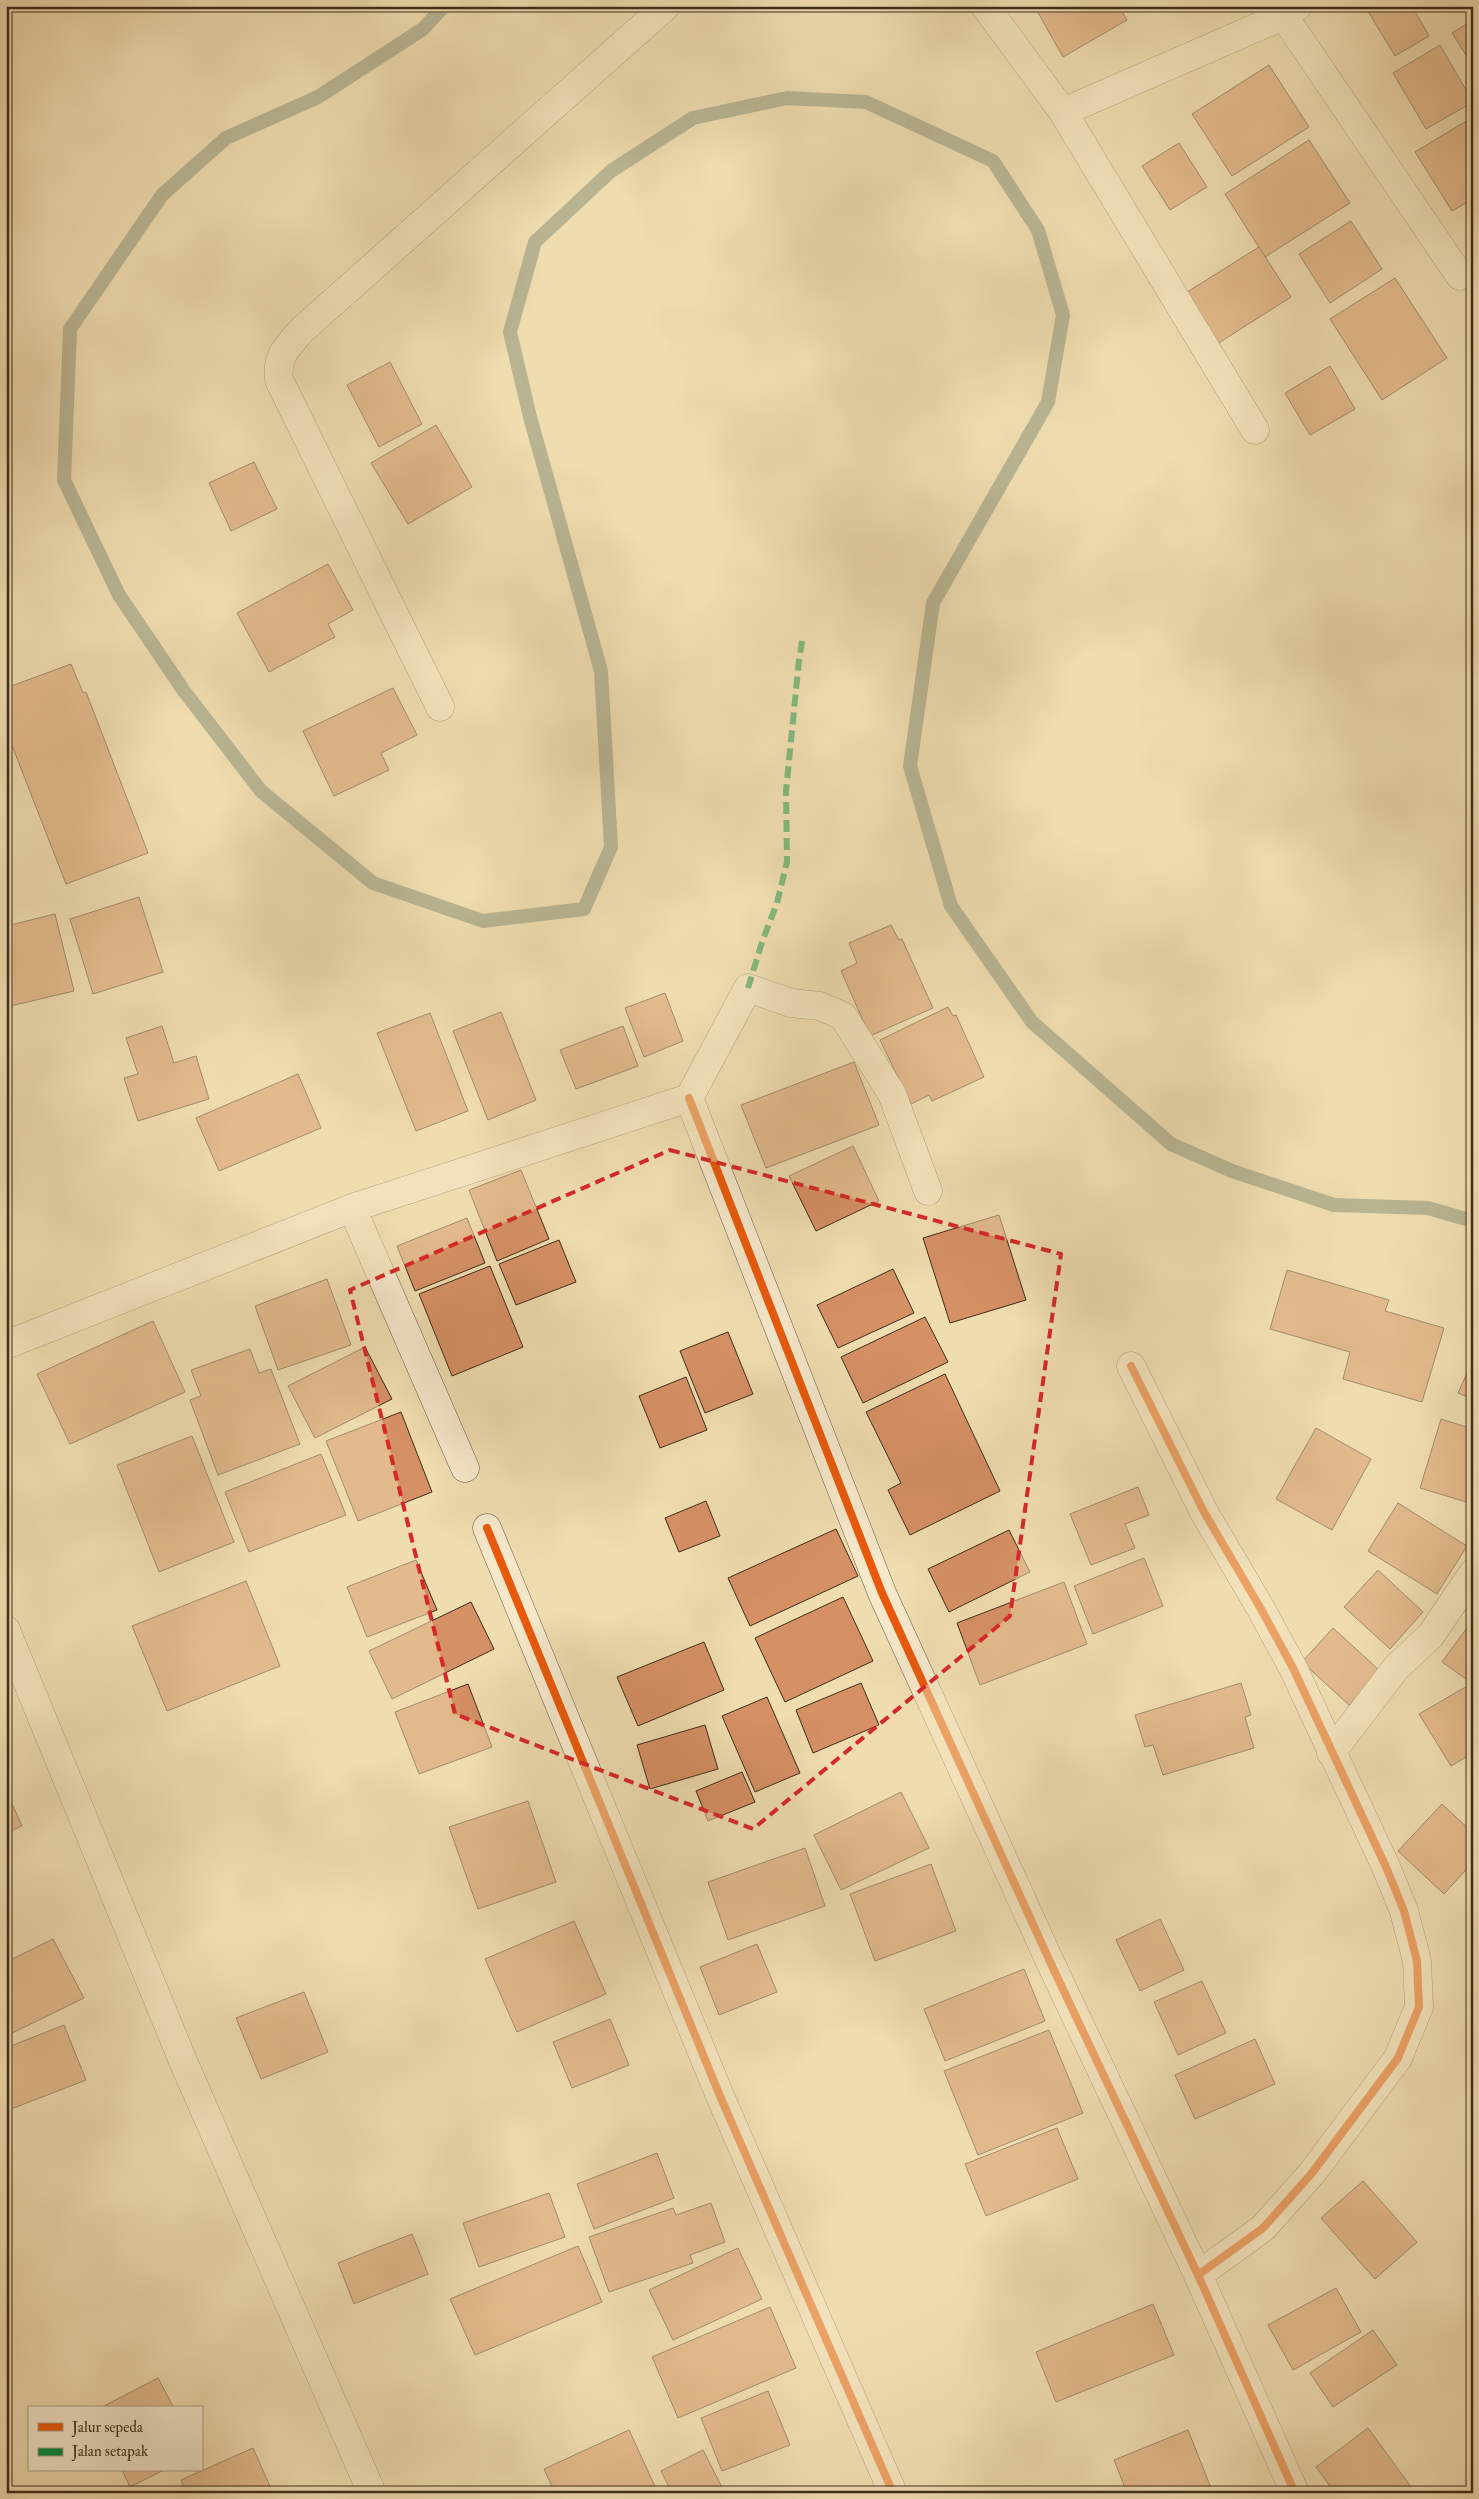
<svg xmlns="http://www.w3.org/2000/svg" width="1479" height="2499" font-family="'IM FELL Double Pica',serif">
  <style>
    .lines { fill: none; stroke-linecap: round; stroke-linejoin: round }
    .stream { stroke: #76836f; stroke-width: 14 }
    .building { fill: #d59064; stroke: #3e2d1e }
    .street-casing { stroke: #6a5942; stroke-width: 29 }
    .street { stroke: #f5e8cb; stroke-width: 28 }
    .quiet { stroke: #00873e; stroke-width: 6; stroke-dasharray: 12 6; stroke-linecap: butt }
    .cycleway-casing { stroke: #f5e8cb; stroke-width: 11 }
    .cycleway { stroke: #e8590c; stroke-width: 8 }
    .marked { fill: none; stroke: #d62828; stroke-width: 4; stroke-dasharray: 10 6; stroke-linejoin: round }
  </style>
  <rect width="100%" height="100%" fill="#efdcaf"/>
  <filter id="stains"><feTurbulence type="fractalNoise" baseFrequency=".004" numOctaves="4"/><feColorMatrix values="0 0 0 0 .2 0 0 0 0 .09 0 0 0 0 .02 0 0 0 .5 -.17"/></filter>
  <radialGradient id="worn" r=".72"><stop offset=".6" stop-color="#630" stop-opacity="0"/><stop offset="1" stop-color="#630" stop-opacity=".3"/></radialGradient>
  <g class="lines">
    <polyline class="stream" points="444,6 423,29 318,97 226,138 162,195 70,329 64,480 119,595 184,691 261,791 373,883 483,921 584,909 611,847 601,671 530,417 510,332 535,242 611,171 693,118 787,98 866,102 993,161 1038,230 1063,315 1048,402 933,603 910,766 951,906 1032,1022 1171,1144 1232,1171 1334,1205 1428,1208 1473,1221"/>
  </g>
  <g class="building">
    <polygon points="1041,6 1119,6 1127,20 1063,57 1036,9"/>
    <polygon points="1368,6 1412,6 1429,36 1395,56 1366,8"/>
    <polygon points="1473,20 1473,66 1452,33"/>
    <polygon points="1440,45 1473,102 1426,129 1393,73"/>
    <polygon points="1269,65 1309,127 1232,176 1192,114"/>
    <polygon points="1473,117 1473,199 1452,211 1415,152"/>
    <polygon points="1309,140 1350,203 1265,257 1225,194"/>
    <polygon points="1179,143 1207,187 1170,210 1142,166"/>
    <polygon points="1351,221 1382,269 1330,303 1299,254"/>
    <polygon points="1259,247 1291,297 1217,344 1184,294"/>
    <polygon points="1395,278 1447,358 1382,400 1330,319"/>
    <polygon points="390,362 422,424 379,447 347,385"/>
    <polygon points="1330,366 1355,409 1310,435 1285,393"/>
    <polygon points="436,425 472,487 408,524 371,463"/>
    <polygon points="254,462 277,509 231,531 209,483"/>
    <polygon points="328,564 353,610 328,624 335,637 269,672 237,613"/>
    <polygon points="71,664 83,693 86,692 148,853 66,884 6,730 6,688"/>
    <polygon points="393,688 417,735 381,753 389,770 334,796 303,731"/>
    <polygon points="139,897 163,972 93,994 70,919"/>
    <polygon points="55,914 74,991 6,1007 6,926"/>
    <polygon points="891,925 899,940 902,939 933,1008 870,1036 841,971 857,963 849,943"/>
    <polygon points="665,993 683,1041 644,1057 625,1008"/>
    <polygon points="948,1007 953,1016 956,1015 984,1077 932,1101 929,1095 911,1104 880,1040"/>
    <polygon points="501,1012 536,1100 488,1120 453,1031"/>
    <polygon points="430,1013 468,1111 416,1131 377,1033"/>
    <polygon points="162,1026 174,1063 196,1056 209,1099 138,1121 124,1078 138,1074 126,1038"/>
    <polygon points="623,1026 638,1066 576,1089 560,1050"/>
    <polygon points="854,1062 879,1125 766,1168 741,1105"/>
    <polygon points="298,1074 321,1128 219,1171 196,1118"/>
    <polygon points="853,1146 879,1201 816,1231 789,1176"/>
    <polygon points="521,1170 549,1239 497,1261 469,1190"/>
    <polygon points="999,1215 1026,1300 950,1323 923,1238"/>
    <polygon points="467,1218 485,1263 415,1291 397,1246"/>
    <polygon points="559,1240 576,1282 516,1305 499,1264"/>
    <polygon points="490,1266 523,1347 452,1376 419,1294"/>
    <polygon points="893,1269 914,1313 838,1348 817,1305"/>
    <polygon points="1287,1270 1389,1300 1385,1311 1444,1328 1422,1402 1343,1379 1350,1352 1270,1329"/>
    <polygon points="327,1279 351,1345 278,1370 255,1306"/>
    <polygon points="925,1317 948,1362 863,1403 841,1357"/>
    <polygon points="153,1321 185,1392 70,1444 37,1374"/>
    <polygon points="728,1332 753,1394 705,1413 680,1351"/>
    <polygon points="365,1347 392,1399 315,1438 288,1386"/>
    <polygon points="250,1349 259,1373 271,1369 300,1444 218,1475 190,1400 201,1396 191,1370"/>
    <polygon points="1473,1360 1473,1399 1458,1393"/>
    <polygon points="945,1374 1000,1491 910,1535 888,1490 901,1483 866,1412"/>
    <polygon points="686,1377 707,1430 660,1448 639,1396"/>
    <polygon points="401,1412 432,1492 358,1521 326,1441"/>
    <polygon points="1441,1419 1473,1429 1473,1504 1420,1488"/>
    <polygon points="1316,1428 1371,1459 1332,1530 1276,1499"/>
    <polygon points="192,1436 234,1542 159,1572 117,1465"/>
    <polygon points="321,1454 346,1515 249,1552 225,1492"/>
    <polygon points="1138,1487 1149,1515 1125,1524 1135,1548 1091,1565 1070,1514"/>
    <polygon points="706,1501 720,1536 679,1552 665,1518"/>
    <polygon points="1398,1503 1467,1546 1437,1594 1368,1551"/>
    <polygon points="836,1529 858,1576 750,1626 728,1578"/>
    <polygon points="1009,1530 1030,1572 949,1612 928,1569"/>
    <polygon points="1144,1558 1163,1606 1093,1634 1074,1586"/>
    <polygon points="416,1560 437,1610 367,1637 347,1587"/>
    <polygon points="1378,1570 1423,1612 1390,1649 1344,1607"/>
    <polygon points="246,1581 280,1666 167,1711 132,1626"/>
    <polygon points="1064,1582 1087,1644 980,1685 957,1623"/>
    <polygon points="843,1597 873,1661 785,1702 755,1638"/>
    <polygon points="471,1602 494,1649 392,1699 369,1651"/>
    <polygon points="1469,1625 1473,1627 1473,1684 1442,1662"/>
    <polygon points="1333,1628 1380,1671 1349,1705 1302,1662"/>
    <polygon points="704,1642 724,1690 638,1726 617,1677"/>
    <polygon points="861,1683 879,1725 813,1753 796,1710"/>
    <polygon points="1241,1683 1251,1715 1245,1717 1254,1748 1163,1775 1153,1745 1145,1747 1135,1715"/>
    <polygon points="468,1684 492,1747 419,1774 395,1712"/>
    <polygon points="1469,1685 1473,1691 1473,1753 1451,1766 1419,1714"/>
    <polygon points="767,1697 800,1773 755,1792 722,1716"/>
    <polygon points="705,1725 718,1769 650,1789 637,1745"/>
    <polygon points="742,1772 755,1802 708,1821 696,1791"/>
    <polygon points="6,1790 22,1826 6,1833"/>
    <polygon points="901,1792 929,1848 841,1890 814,1835"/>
    <polygon points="528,1801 556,1882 478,1909 449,1827"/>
    <polygon points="1442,1804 1473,1833 1473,1862 1444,1894 1398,1851"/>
    <polygon points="805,1848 825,1906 728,1940 708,1882"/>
    <polygon points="931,1864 956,1931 875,1961 850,1894"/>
    <polygon points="1160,1919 1184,1970 1140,1991 1116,1940"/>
    <polygon points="574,1921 606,1994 517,2032 485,1959"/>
    <polygon points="53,1939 84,1998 6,2036 6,1962"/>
    <polygon points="757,1944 777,1992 719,2015 700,1967"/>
    <polygon points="1024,1969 1045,2021 945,2061 924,2009"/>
    <polygon points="1202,1981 1226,2033 1178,2055 1154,2002"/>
    <polygon points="304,1992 328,2052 261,2079 236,2018"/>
    <polygon points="610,2019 629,2065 572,2088 553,2042"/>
    <polygon points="64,2025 86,2080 6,2111 6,2048"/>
    <polygon points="1049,2030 1083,2113 978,2155 944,2071"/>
    <polygon points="1255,2039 1275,2084 1195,2119 1175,2075"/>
    <polygon points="1057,2128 1078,2179 986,2216 965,2164"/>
    <polygon points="657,2153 674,2198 594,2229 577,2184"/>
    <polygon points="1363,2181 1417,2242 1375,2279 1321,2218"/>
    <polygon points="549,2193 565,2237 479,2267 463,2223"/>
    <polygon points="711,2203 725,2242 690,2255 693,2263 609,2292 589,2237 673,2208 676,2215"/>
    <polygon points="412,2234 428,2274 354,2304 338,2263"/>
    <polygon points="578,2246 602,2302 475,2355 450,2299"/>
    <polygon points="738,2248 762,2299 673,2340 649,2290"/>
    <polygon points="1336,2288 1361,2332 1293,2370 1268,2325"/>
    <polygon points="1153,2304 1174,2355 1056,2402 1036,2352"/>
    <polygon points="770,2307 796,2368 678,2418 652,2357"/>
    <polygon points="1373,2330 1397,2365 1333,2407 1310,2373"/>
    <polygon points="158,2378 174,2408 100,2408"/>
    <polygon points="768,2391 790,2445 722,2471 701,2418"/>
    <polygon points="1368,2428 1414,2491 1412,2493 1335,2493 1316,2467"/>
    <polygon points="629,2430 658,2493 555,2493 544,2469"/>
    <polygon points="1188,2430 1213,2493 1127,2493 1114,2460"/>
    <polygon points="253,2448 273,2493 186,2493 181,2480"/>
    <polygon points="703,2450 725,2493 672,2493 661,2471"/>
    <polygon points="122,2470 164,2470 130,2487"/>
  </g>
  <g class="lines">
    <g class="street-casing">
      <g id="street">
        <polyline points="985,6 1063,112 1255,430"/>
        <polyline points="1277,6 1460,276"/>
        <polyline points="1063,112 1283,16 1298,6"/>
        <path d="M440,707L279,380C276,355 288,346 303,329L666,6"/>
        <polyline points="689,1098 882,1593 1052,1966 1198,2275 1295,2493"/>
        <polyline points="352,1208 465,1468"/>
        <polyline points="6,1345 352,1208 689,1098 748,988 791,1003 820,1006 843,1016 892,1094 928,1191"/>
        <polyline points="1131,1366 1204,1512 1261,1609 1293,1668 1386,1867 1404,1911 1417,1961 1419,2007 1398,2058 1312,2173 1263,2228 1198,2275"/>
        <polyline points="487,1528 720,2096 893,2493"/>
        <polyline points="6,1630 183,2061 372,2493"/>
        <polyline points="1331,1753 1396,1668 1431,1635 1473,1573"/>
      </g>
    </g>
    <use href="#street" class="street"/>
    <polyline class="quiet" points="748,988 762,942 777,903 787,862 786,791 799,660 803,636"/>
    <g class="cycleway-casing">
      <g id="cycleway">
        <polyline points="689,1098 882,1593 1052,1966 1198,2275 1295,2493"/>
        <polyline points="1131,1366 1204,1512 1261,1609 1293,1668 1386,1867 1404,1911 1417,1961 1419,2007 1398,2058 1312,2173 1263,2228 1198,2275"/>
        <polyline points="487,1528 720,2096 893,2493"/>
      </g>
    </g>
    <use href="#cycleway" class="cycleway"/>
  </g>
  <path d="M0 0H1479V2499H0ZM670,1150L1061,1254L1010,1616L753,1829L455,1714L350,1290Z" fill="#efdcaf" fill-opacity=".55" fill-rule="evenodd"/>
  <path class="marked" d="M670,1150L1061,1254L1010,1616L753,1829L455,1714L350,1290Z"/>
  <rect width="1479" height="2499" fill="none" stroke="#efdcaf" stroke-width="25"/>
  <rect x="8" y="8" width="1464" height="2484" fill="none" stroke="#3e2d1e" stroke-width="2.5"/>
  <rect x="12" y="12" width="1454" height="2474" fill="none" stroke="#3e2d1e"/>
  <rect x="28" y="2406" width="175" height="65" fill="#f5e8cb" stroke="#ac9d86"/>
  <rect x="38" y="2423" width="25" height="8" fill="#e8590c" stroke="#ac9d86"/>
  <text x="72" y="2432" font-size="15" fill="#3e2d1e">Jalur sepeda</text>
  <rect x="38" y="2448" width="25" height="8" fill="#00873e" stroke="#ac9d86"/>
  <text x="72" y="2456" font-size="15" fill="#3e2d1e">Jalan setapak</text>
  <rect width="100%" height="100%" filter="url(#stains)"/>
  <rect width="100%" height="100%" fill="url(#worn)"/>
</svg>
